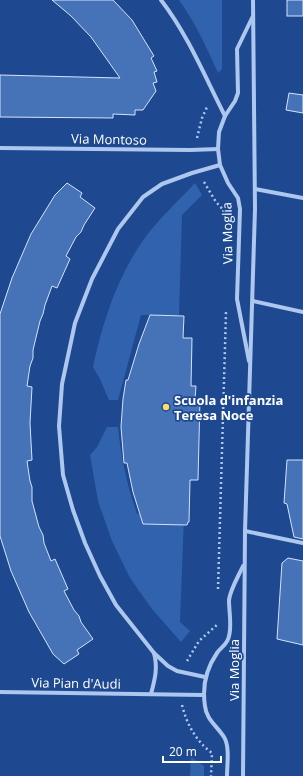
<svg xmlns="http://www.w3.org/2000/svg" width="303" height="776" font-family="'Open Sans',sans-serif">
  <style>
    .green { fill: #3162ae }
    .building { fill: #4672b8; stroke: #d3e3fa }
    .lines { fill: none; stroke-linecap: round; stroke-linejoin: round }
    .path { stroke: #adc7ee; stroke-width: 2.5; stroke-dasharray: 2 3; stroke-linecap: butt }
    .street { stroke: #adc7ee; stroke-width: 4 }
    .poi-dot { fill: #fcdb6d; stroke: #1e4990; stroke-width: 1.5 }
    .labels { text-anchor: middle; stroke-width: 3.5; stroke-linejoin: round; paint-order: stroke }
    .street-label { font-size: 13px; fill: #fff; stroke: #1e4990 }
    .poi-label { font-size: 13px; font-weight: bold; fill: #fff; stroke: #1e4990; text-anchor: start }
  </style>
  <rect width="100%" height="100%" fill="#1e4990"/>
  <g class="green">
    <path d="M179,0H222V69L218,73C207,48 195,22 179,0Z"/>
    <path d="M195,183L202,195L182,215L179,315H141L118,400H109L100,379L93,367C103,320 118,274 147,235C161,217 179,200 195,183Z"/>
    <path d="M107,427H118C121,457 127,485 137,514L184,516L180,622L190,631L181,642L152,609L130,578L112,541L98,501L90,455L97,447Z"/>
    <polygon points="191,757 204,766 204,776 190,776"/>
  </g>
  <g class="building">
    <polygon points="52,0 113,0 132,20 154,56 151,58 157,71 154,72 157,82 153,83 156,91 143,110 135,110 135,115 113,114 113,118 0,117 0,75 120,78 91,37 71,16"/>
    <rect x="287" y="0" width="16" height="16"/>
    <polygon points="289,93 303,95 303,113 286,110"/>
    <polygon points="67,183 82,193 80,197 95,208 84,225 81,232 76,237 66,256 70,259 57,288 52,286 45,305 43,314 40,321 33,350 33,358 30,366 27,386 32,387 30,423 32,460 27,461 30,481 32,487 32,501 39,527 43,535 44,543 51,561 55,559 68,589 64,591 74,610 79,616 81,622 93,639 77,650 79,654 64,664 53,654 29,612 11,571 0,536 0,314 12,278 31,234 55,195"/>
    <polygon points="150,315 184,316 183,338 192,338 191,386 196,386 195,399 200,399 198,480 190,480 189,522 188,522 187,525 143,524 133,492 127,463 124,463 121,427 123,399 126,380 128,380 139,344"/>
    <polygon points="287,460 303,460 303,539 294,537 287,504 284,503"/>
    <polygon points="288,558 303,561 303,645 277,639 282,563"/>
  </g>
  <g class="lines">
    <g class="path">
      <polyline points="197,138 202,118 207,107"/>
      <polyline points="204,182 216,202 228,215"/>
      <polyline points="218,589 226,312"/>
      <polyline points="187,661 199,641 218,624"/>
      <path d="M182,705C187,725 196,741 212,753L211,776"/>
    </g>
    <g class="street">
      <path d="M161,0C188,35 205,77 225,116"/>
      <polyline points="0,148 190,150 218,149"/>
      <polyline points="255,189 303,198"/>
      <polyline points="253,301 303,312"/>
      <polyline points="249,361 237,299 240,209 238,198 228,183 220,165 218,149 219,132 225,116 235,101 238,93 237,49 253,16"/>
      <polyline points="245,531 303,543"/>
      <polyline points="205,677 177,671 168,666 154,653 116,605 100,576 85,543 73,510 63,475 59,426 62,384 75,323 92,279 118,229 143,197 162,184 192,173 220,165"/>
      <polyline points="0,692 203,695"/>
      <path d="M151,694C155,679 158,668 154,653"/>
      <path d="M227,776C227,764 230,747 224,737C217,726 206,719 205,706C202,687 206,669 217,653C221,647 228,644 229,636C232,625 229,612 229,600C230,590 239,575 243,566"/>
      <polyline points="243,776 245,531 255,209 253,0"/>
    </g>
  </g>
  <circle class="poi-dot" cx="166" cy="407" r="4"/>
  <g class="labels">
    <g class="street-label">
      <text transform="translate(109 139) rotate(1)" y="5">Via Montoso</text>
      <text transform="translate(227 233) rotate(-91)" y="5">Via Moglia</text>
      <text transform="translate(234 670) rotate(-90)" y="5">Via Moglia</text>
      <text transform="translate(76 683) rotate(1)" y="5">Via Pian d'Audi</text>
    </g>
    <g class="poi-label">
      <text x="174" y="405">Scuola d'infanzia<tspan x="174" dy="15">Teresa Noce</tspan></text>
    </g>
  </g>
  <path d="M163 756v6h58v-6" fill="none" stroke="#ffffff" stroke-width="2"/>
  <text x="169" y="756" font-size="12" fill="#ffffff" stroke="#1e4990" stroke-width="3" paint-order="stroke">20 m</text>
</svg>
